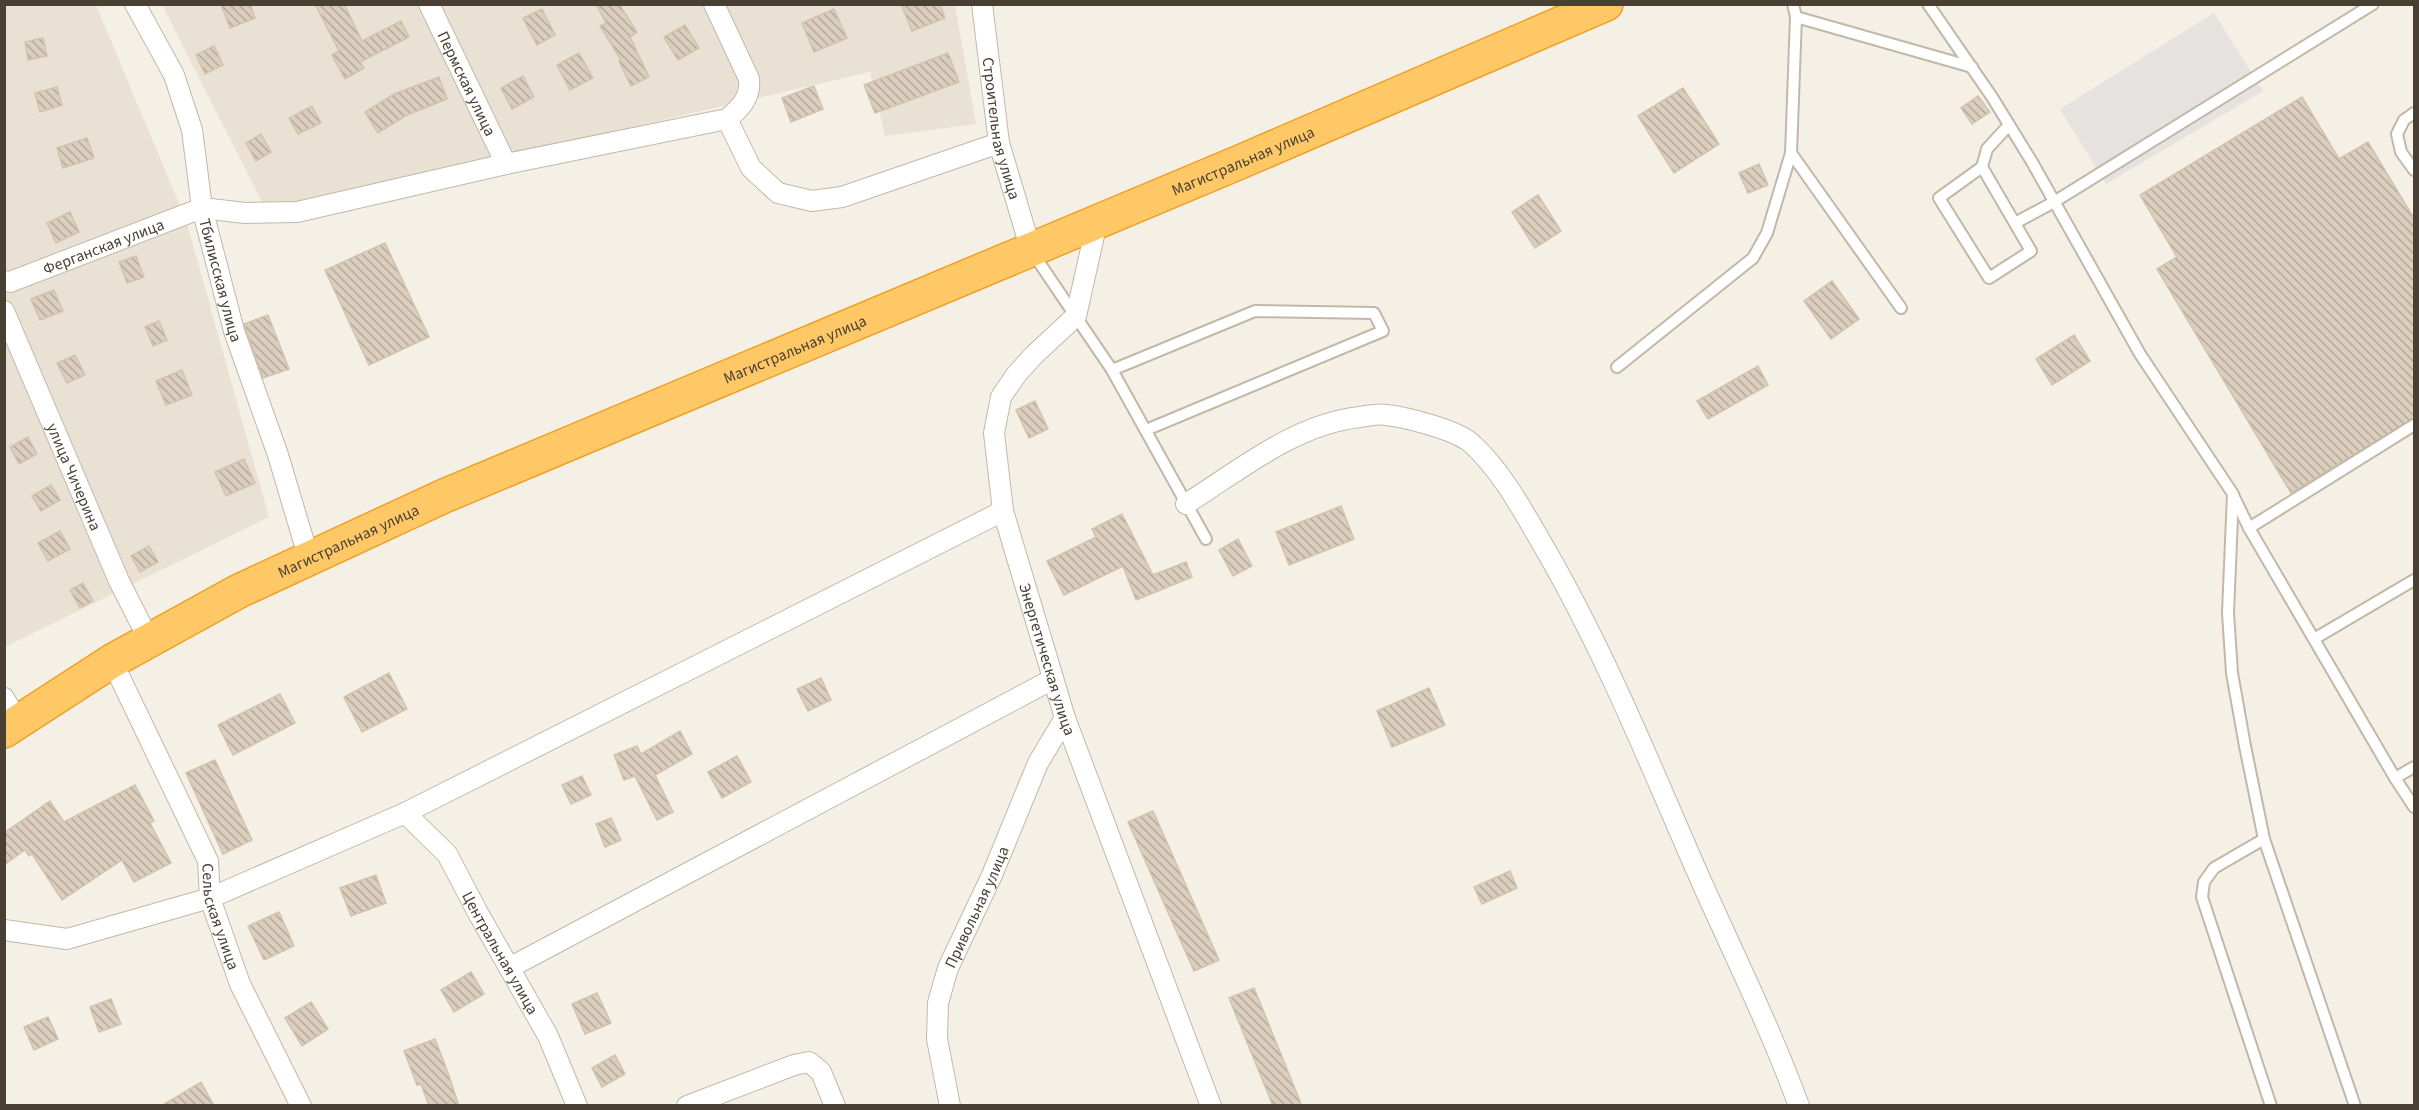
<svg xmlns="http://www.w3.org/2000/svg" width="2419" height="1110" font-family="'Source Sans 3',sans-serif">
  <style>
    .residential { fill: #e9e2d4 }
    .parking { fill: #e5e2df }
    .building { fill: url(#building-back-hatch); stroke: #d3c3ad; stroke-width: 1.5 }
    .lines { fill: none; stroke-linecap: round; stroke-linejoin: round }
    .lane-casing { stroke: #c1b8a8; stroke-width: 14 }
    .street-casing { stroke: #c1b8a8; stroke-width: 22 }
    .highway-casing { stroke: #eea027; stroke-width: 36 }
    .lane { stroke: #fff; stroke-width: 10 }
    .street { stroke: #fff; stroke-width: 20 }
    .highway { stroke: #ffc867; stroke-width: 33 }
    .labels { text-anchor: middle; stroke-width: 4.5; stroke-linejoin: round; paint-order: stroke }
    .street-label { font-size: 16px; fill: #494034; stroke: #fff }
  </style>
  <defs>
    <pattern id="building-back-hatch" width="6" height="6" patternUnits="userSpaceOnUse" patternTransform="scale(1.5)"><rect width="6" height="6" fill="#dbcebd"/><path d="M-1 5l2 2M0 0l6 6M5-1l2 2" fill="none" stroke="#b4a99a"/></pattern>
  </defs>
  <rect width="100%" height="100%" fill="#f5f0e6"/>
  <g class="residential">
    <polygon points="5,5 96,5 186,220 269,517 5,647"/>
    <polygon points="162,5 955,5 976,124 885,136 870,72 267,212"/>
  </g>
  <polygon class="parking" points="2214,13 2263,91 2106,184 2060,109"/>
  <g class="building">
    <polygon points="221,4 250,4 255,18 230,28"/>
    <polygon points="315,4 344,4 362,41 401,21 409,37 360,62 364,68 345,79 332,55 339,51"/>
    <polygon points="596,4 619,4 637,32 630,37 649,77 631,86 619,61 621,60 600,26 606,23"/>
    <polygon points="901,4 940,4 945,18 912,31"/>
    <polygon points="542,9 555,35 537,45 523,18"/>
    <polygon points="834,9 847,38 814,52 802,23"/>
    <polygon points="685,25 699,48 678,60 664,37"/>
    <polygon points="43,38 47,56 28,60 25,42"/>
    <polygon points="214,46 223,65 205,74 196,55"/>
    <polygon points="579,53 593,78 570,90 557,65"/>
    <polygon points="948,53 959,82 875,113 864,85"/>
    <polygon points="523,76 534,97 512,109 501,88"/>
    <polygon points="439,77 447,99 407,115 378,133 365,112 394,94"/>
    <polygon points="814,86 823,109 791,122 782,98"/>
    <polygon points="57,87 62,105 40,112 35,93"/>
    <polygon points="1683,88 1719,144 1674,173 1638,116"/>
    <polygon points="1978,96 1990,112 1972,124 1961,108"/>
    <polygon points="2302,97 2339,159 2368,142 2415,220 2415,418 2291,493 2157,269 2177,257 2140,195"/>
    <polygon points="312,106 321,123 298,134 289,118"/>
    <polygon points="261,134 271,152 256,161 246,143"/>
    <polygon points="87,138 94,158 63,168 57,148"/>
    <polygon points="1759,164 1768,185 1748,193 1739,173"/>
    <polygon points="1538,195 1561,231 1535,248 1512,212"/>
    <polygon points="70,212 79,232 56,243 47,223"/>
    <polygon points="385,243 429,337 369,365 325,270"/>
    <polygon points="136,256 144,277 127,283 119,262"/>
    <polygon points="1832,281 1859,319 1831,339 1804,301"/>
    <polygon points="54,290 63,311 40,320 31,299"/>
    <polygon points="268,315 289,369 263,378 244,324"/>
    <polygon points="159,321 167,340 153,346 145,327"/>
    <polygon points="2074,335 2090,361 2052,385 2036,359"/>
    <polygon points="75,355 85,375 67,383 57,363"/>
    <polygon points="1758,366 1768,385 1708,419 1697,401"/>
    <polygon points="182,370 192,395 166,405 156,381"/>
    <polygon points="1035,401 1048,429 1029,438 1016,410"/>
    <polygon points="28,437 37,454 19,464 10,447"/>
    <polygon points="244,459 255,483 226,496 215,472"/>
    <polygon points="51,485 60,500 41,511 32,496"/>
    <polygon points="1341,506 1354,539 1289,565 1276,532"/>
    <polygon points="1122,514 1153,575 1186,562 1192,577 1136,600 1123,566 1064,595 1047,561 1096,537 1092,529"/>
    <polygon points="60,531 70,549 48,561 38,543"/>
    <polygon points="1238,539 1252,566 1233,576 1219,550"/>
    <polygon points="149,546 158,562 140,572 131,556"/>
    <polygon points="83,583 93,601 80,608 70,590"/>
    <polygon points="389,673 407,709 362,732 344,697"/>
    <polygon points="821,678 831,700 808,711 797,689"/>
    <polygon points="1429,688 1445,725 1392,747 1377,711"/>
    <polygon points="280,694 295,723 233,755 218,725"/>
    <polygon points="680,731 692,754 655,775 673,812 657,820 635,776 624,780 614,755 637,746 641,754"/>
    <polygon points="737,756 751,782 722,798 708,772"/>
    <polygon points="215,760 252,840 223,854 186,773"/>
    <polygon points="582,776 591,795 571,804 562,785"/>
    <polygon points="135,785 154,821 150,823 171,863 134,882 122,860 62,900 32,854 29,856 25,850 4,865 4,833 50,801 64,822"/>
    <polygon points="1153,811 1219,960 1194,971 1128,822"/>
    <polygon points="611,818 621,840 605,847 596,824"/>
    <polygon points="1510,871 1517,888 1482,904 1474,887"/>
    <polygon points="376,875 386,903 351,916 340,888"/>
    <polygon points="279,912 294,946 264,960 248,926"/>
    <polygon points="471,972 484,994 454,1012 441,990"/>
    <polygon points="1254,988 1302,1106 1273,1106 1229,998"/>
    <polygon points="597,993 611,1023 585,1034 572,1004"/>
    <polygon points="111,999 121,1024 99,1032 90,1007"/>
    <polygon points="311,1002 328,1029 302,1046 285,1018"/>
    <polygon points="48,1017 58,1039 34,1050 24,1027"/>
    <polygon points="435,1039 448,1073 459,1106 429,1106 421,1084 417,1085 404,1051"/>
    <polygon points="615,1055 625,1074 602,1087 592,1068"/>
    <polygon points="201,1082 214,1106 161,1106"/>
  </g>
  <g class="lines">
    <g class="lane-casing">
      <g id="lane">
        <polyline points="1793,4 1796,17 1791,153 1901,308"/>
        <polyline points="1928,4 1992,97 2032,162 2140,354 2233,494 2228,613 2232,673 2245,746 2264,839 2355,1106"/>
        <polyline points="1796,17 1972,67"/>
        <polyline points="2414,113 2404,120 2397,134 2401,152 2414,170"/>
        <polyline points="1982,167 2031,251 1989,278 1939,198 1982,167 1987,149 2009,125"/>
        <polyline points="2015,223 2054,202 2373,4"/>
        <polyline points="1032,252 1112,370 1206,539"/>
        <polyline points="1617,367 1753,258 1767,233 1791,153"/>
        <polyline points="1112,370 1255,311 1374,313 1383,331 1146,430"/>
        <polyline points="2234,497 2249,528 2395,778 2414,807"/>
        <polyline points="2249,528 2414,425"/>
        <polyline points="2314,639 2414,580"/>
        <polyline points="2395,778 2414,767"/>
        <polyline points="2264,839 2214,868 2204,882 2202,897 2271,1106"/>
      </g>
    </g>
    <g class="street-casing">
      <g id="street">
        <path id="s1" d="M135,4L174,75L192,130L202,208L234,331L278,455L309,559"/>
        <path id="s2" d="M429,4L506,164"/>
        <path id="s3" d="M982,4L999,143L1031,250"/>
        <polyline points="727,119 751,168 778,193 812,201 842,197 999,143"/>
        <path id="s4" d="M1097,222L1076,316L1033,356L1016,375L1001,397L994,433L1003,511L1065,718L1211,1106"/>
        <path id="s5" d="M4,281L10,282L202,208L245,213L297,212L506,164L727,119C741,108 751,97 749,79L714,4"/>
        <path id="s6" d="M4,311L119,581L149,640"/>
        <path d="M1186,504C1240,470 1295,424 1360,417C1368,416 1378,413 1386,415C1406,417 1456,430 1471,443C1502,471 1523,511 1544,547C1602,647 1645,752 1691,858C1727,941 1768,1021 1799,1106"/>
        <path id="s7" d="M112,661L208,861L210,898L240,984L301,1106"/>
        <polyline points="4,698 18,722"/>
        <path id="s8" d="M405,813L447,854L478,913L548,1036L577,1106"/>
        <polyline points="4,930 67,939 210,898 405,813 1003,511"/>
        <polyline points="509,968 1053,679"/>
        <polyline points="687,1106 794,1065 809,1062 821,1072 835,1106"/>
        <path id="s9" d="M950,1106L937,1039L938,1003L948,968L992,875L1038,763L1065,718"/>
      </g>
    </g>
    <g class="highway-casing">
      <g id="highway">
        <path id="s10" d="M4,731L112,661L239,591L444,496L1240,162L1606,4"/>
      </g>
    </g>
    <use href="#lane" class="lane"/>
    <use href="#street" class="street"/>
    <use href="#highway" class="highway"/>
  </g>
  <g class="labels">
    <g class="street-label">
      <text dy="6" stroke="none"><textPath href="#s2" startOffset="88">Пермская улица</textPath></text>
      <text dy="6" stroke="none"><textPath href="#s3" startOffset="126">Строительная улица</textPath></text>
      <text dy="6" stroke="none"><textPath href="#s10" startOffset="1366">Магистральная улица</textPath></text>
      <text dy="6" stroke="none"><textPath href="#s5" startOffset="106">Ферганская улица</textPath></text>
      <text dy="6" stroke="none"><textPath href="#s1" startOffset="292">Тбилисская улица</textPath></text>
      <text dy="6" stroke="none"><textPath href="#s10" startOffset="880">Магистральная улица</textPath></text>
      <text dy="6" stroke="none"><textPath href="#s6" startOffset="180">улица Чичерина</textPath></text>
      <text dy="6" stroke="none"><textPath href="#s10" startOffset="394">Магистральная улица</textPath></text>
      <text dy="6" stroke="none"><textPath href="#s4" startOffset="477">Энергетическая улица</textPath></text>
      <text dy="6" stroke="none"><textPath href="#s9" startOffset="208">Привольная улица</textPath></text>
      <text dy="6" stroke="none"><textPath href="#s7" startOffset="279">Сельская улица</textPath></text>
      <text dy="6" stroke="none"><textPath href="#s8" startOffset="171">Центральная улица</textPath></text>
    </g>
  </g>
  <rect width="2419" height="1110" fill="none" stroke="#494034" stroke-width="12"/>
</svg>
